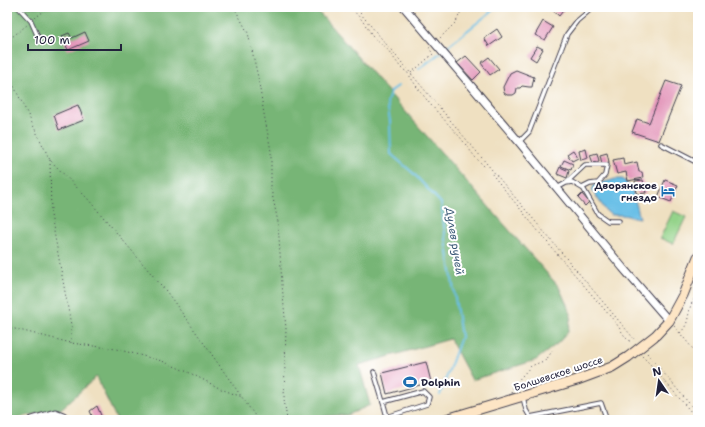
<svg xmlns="http://www.w3.org/2000/svg" width="705" height="427" font-family="'Shantell Sans',sans-serif">
  <style>
    .green { fill: #94d38a; stroke: #5b7a62 }
    .forest { fill: #77b576; stroke: #4c6c58 }
    .water { fill: #6ac0e7; stroke: #467191 }
    .lines { fill: none; stroke-linecap: round; stroke-linejoin: round }
    .stream { stroke: #6ac0e7; stroke-width: 2 }
    .building { fill: #e395b9 }
    .lane-casing { stroke: #413e4f; stroke-width: 5.5 }
    .street-casing { stroke: #413e4f; stroke-width: 9 }
    .secondary-casing { stroke: #413e4f; stroke-width: 11 }
    .path { stroke: #413e4f; stroke-width: 1; stroke-dasharray: 1 3; stroke-linecap: butt }
    .lane { stroke: #fff; stroke-width: 3.5 }
    .street { stroke: #fff; stroke-width: 7 }
    .secondary { stroke: #fde5c5; stroke-width: 9 }
    .labels { text-anchor: middle; stroke-width: 4; stroke-linejoin: round; paint-order: stroke }
    .poi-label { font-size: 10px; font-weight: bold; fill: #22223b; stroke: #fff; text-anchor: end }
    .street-label { font-size: 10px; fill: #22223b; stroke: #fff }
    .water-label { font-size: 11px; font-style: italic; fill: #3b5977; stroke: #fff }
  </style>
  <rect width="100%" height="100%" fill="#fff"/>
  <filter id="ink" filterUnits="userSpaceOnUse"><feTurbulence type="fractalNoise" baseFrequency=".025" numOctaves="2"/><feDisplacementMap in="SourceGraphic" scale="8" xChannelSelector="R" yChannelSelector="G"/><feConvolveMatrix kernelMatrix="1 2 1 2 8 2 1 2 1" color-interpolation-filters="sRGB"/></filter>
  <filter id="wash" filterUnits="userSpaceOnUse"><feTurbulence type="fractalNoise" baseFrequency=".012" numOctaves="4" result="noise"/><feDisplacementMap in="SourceGraphic" scale="16" xChannelSelector="R" yChannelSelector="G"/><feGaussianBlur stdDeviation="0.9" result="paint"/><feColorMatrix in="noise" values="0 0 0 0 0 0 0 0 0 0 0 0 0 0 0 0 0 1.4 0 .05"/><feComposite in="paint" operator="in"/></filter>
  <g filter="url(#wash)">
    <rect width="100%" height="100%" fill="#efe0c1"/>
    <polygon class="green" points="673,211 686,217 673,244 660,238"/>
    <polygon class="forest" points="7,7 314,7 559,287 571,314 568,332 558,343 536,360 472,380 450,339 359,365 370,405 348,415 327,416 307,420 117,420 96,377 61,409 7,420"/>
    <polygon class="water" points="615,179 623,179 632,189 640,218 622,215 611,215 606,211 592,190 595,184 609,181"/>
    <g class="lines">
      <g class="stream">
        <polyline points="443,50 497,7"/>
        <polyline points="419,69 440,53"/>
        <polyline points="398,86 391,91 387,102 390,121 391,154 413,173 441,203 444,226 461,337 440,395"/>
      </g>
    </g>
    <g id="blocks">
      <g class="building">
        <polygon points="549,7 566,7 559,16"/>
        <polygon points="543,21 553,27 545,40 535,35"/>
        <polygon points="497,29 502,37 489,46 484,38"/>
        <polygon points="85,32 89,41 68,50 62,36 69,33 72,38"/>
        <polygon points="537,46 543,49 536,61 530,57"/>
        <polygon points="466,56 481,72 473,80 457,63"/>
        <polygon points="489,57 499,69 490,75 481,63"/>
        <polygon points="516,70 534,77 532,87 529,87 522,86 520,88 517,88 516,93 513,95 507,95 504,93 503,87 510,73"/>
        <polygon points="666,81 681,86 659,141 632,132 637,119 649,123"/>
        <polygon points="78,105 84,120 59,130 54,115"/>
        <polygon points="586,149 588,158 581,160 579,151"/>
        <polygon points="573,150 578,158 572,161 567,154"/>
        <polygon points="597,153 599,161 593,163 590,155"/>
        <polygon points="607,153 609,162 602,164 600,155"/>
        <polygon points="623,158 624,165 637,162 639,172 642,172 643,178 628,181 626,172 617,174 613,160"/>
        <polygon points="564,160 573,164 571,170 561,166"/>
        <polygon points="560,167 569,171 567,178 557,174"/>
        <polygon points="643,180 646,193 637,194 635,181"/>
        <polygon points="665,180 678,185 671,202 658,197"/>
        <polygon points="582,194 589,202 585,206 578,198"/>
        <polygon points="426,362 431,382 387,394 382,373"/>
        <polygon points="97,406 103,420 94,420 90,411"/>
      </g>
    </g>
  </g>
  <g filter="url(#ink)">
    <use href="#blocks" fill-opacity="0" stroke="#413e4f" stroke-width="1"/>
    <g class="lines">
      <g class="lane-casing">
        <g id="lane">
          <polyline points="18,7 31,21 39,39"/>
          <polyline points="519,142 529,132 567,34 577,21 590,10 590,7"/>
          <polyline points="661,144 698,163"/>
          <polyline points="557,188 566,183 585,165 607,165 605,175 598,183 590,184 582,188 572,182 566,183"/>
          <polyline points="583,188 598,214 608,221 619,221"/>
          <polyline points="374,372 383,402"/>
          <polyline points="523,397 526,410 530,417 601,403 607,420"/>
          <polyline points="387,417 427,404 429,397 423,391 383,402 388,420"/>
        </g>
      </g>
      <g class="street-casing">
        <g id="street">
          <polyline points="404,7 519,142 623,268 669,321"/>
          <polyline points="32,420 55,413 63,416 67,420"/>
        </g>
      </g>
      <g class="secondary-casing">
        <polyline id="secondary" points="443,420 577,380 612,367 628,357 656,335 669,321 683,295 698,257"/>
      </g>
      <g class="path">
        <polyline points="234,7 248,33 258,77 264,114 271,151 271,189 278,222 282,284 286,329 284,399 287,420"/>
        <polyline points="350,7 362,20 374,38 388,50 401,68 407,72 417,87 430,104 460,137 475,157 491,173 552,248 616,323 626,338 632,343"/>
        <polyline points="355,7 635,340"/>
        <polyline points="35,18 49,7"/>
        <polyline points="440,38 456,22 463,7"/>
        <polyline points="7,41 27,25"/>
        <polyline points="7,72 50,160 87,198 166,291 198,335 258,420"/>
        <polyline points="411,73 433,54 429,48 430,47"/>
        <polyline points="50,160 51,215 71,325 71,343"/>
        <polyline points="626,201 635,199"/>
        <polyline points="674,326 698,355"/>
        <polyline points="7,327 71,343 116,349 162,361 190,373 221,389 242,397"/>
        <path d="M680,333C683,330 686,326 687,322C690,311 689,303 698,295"/>
        <polyline points="647,353 698,414"/>
        <polyline points="642,356 650,364 698,420"/>
        <polyline points="511,392 514,385 531,366 546,360 553,350"/>
      </g>
      <use href="#lane" class="lane"/>
      <use href="#street" class="street"/>
      <use href="#secondary" class="secondary"/>
    </g>
  </g>
  <defs>
    <g id="hotel-bare" transform="scale(1.08)"><path d="M-6-4.5h1.5V1H6V5H4.5V3h-9V5H-6ZM-4 0a1.8 1.8 0 1 1 3.6 0ZM.5 0V-2.5h3Q6-2.5 6 0Z" fill="#1f6fb2" stroke="#fff" stroke-width="2.5" paint-order="stroke"/></g>
    <g id="stadium-bare" transform="scale(1.08)"><path d="M0-5a6.5 5 0 1 0 0 10a6.5 5 0 1 0 0-10ZM-3.5-1.8h7v3.6h-7Z" fill="#1f6fb2" stroke="#fff" stroke-width="2.5" paint-order="stroke"/></g>
  </defs>
  <g fill-rule="evenodd">
    <use href="#hotel-bare" x="668" y="191"/>
    <use href="#stadium-bare" x="410" y="382"/>
  </g>
  <g class="labels">
    <g class="poi-label">
      <text x="657" y="189">Дворянское<tspan x="657" dy="12">гнездо</tspan></text>
      <text x="421" y="386" text-anchor="start">Dolphin</text>
    </g>
    <g class="street-label">
      <text transform="translate(558 373) rotate(-18)" y="4">Болшевское шоссе</text>
    </g>
    <g class="water-label">
      <text transform="translate(455 241) rotate(81)" y="4">Дулев ручей</text>
    </g>
  </g>
  <rect width="705" height="427" fill="none" stroke="#fff" stroke-width="24"/>
  <g transform="translate(659 381) rotate(347)" stroke="#ffffff" stroke-width="3" paint-order="stroke">
  <path d="M0-3L7 15L0 10L-7 15Z" fill="#22223b"/>
  <text y="-6" font-size="11" font-weight="bold" text-anchor="middle" fill="#22223b">N</text>
  </g>
  <path d="M28 44v6h93v-6" fill="none" stroke="#22223b" stroke-width="2"/>
  <text x="34" y="44" font-size="12" fill="#22223b" stroke="#ffffff" stroke-width="3" paint-order="stroke">100 m</text>
</svg>
